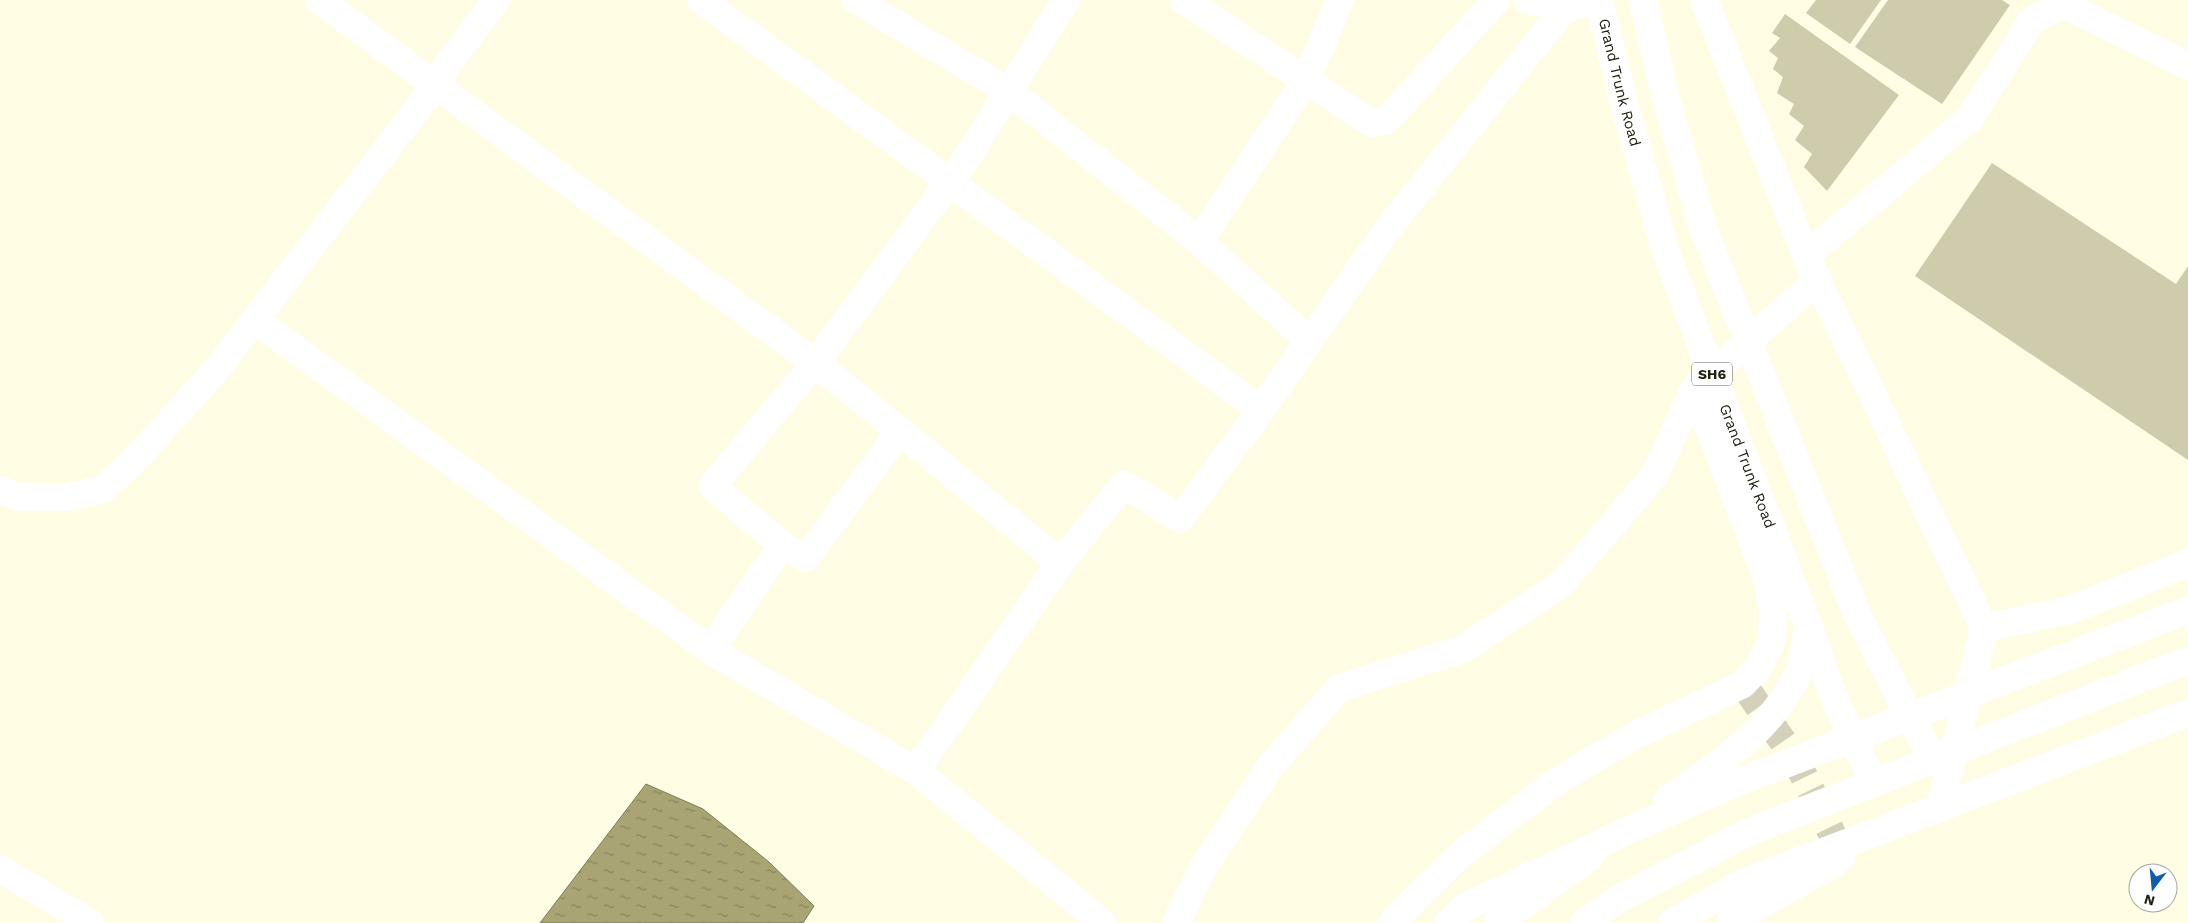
<svg xmlns="http://www.w3.org/2000/svg" width="2188" height="923" font-family="'Work Sans',sans-serif">
  <style>
    .water { fill: url(#water-ripples); stroke: #807d57 }
    .building { fill: #ceccad }
    .lines { fill: none; stroke-linecap: round; stroke-linejoin: round }
    .minor-tunnel { stroke: #d3d1bb; stroke-width: 28; stroke-dasharray: 28 14; stroke-linecap: butt }
    .minor { stroke: #fff; stroke-width: 28 }
    .major { stroke: #fff; stroke-width: 28 }
    .highway { stroke: #fff; stroke-width: 28 }
    .labels { text-anchor: middle; stroke-width: 4.5; stroke-linejoin: round; paint-order: stroke }
    .shield { fill: #fff; stroke: #64645b; stroke-width: 1 }
    .shield-label { font-size: 14px; font-weight: bold; fill: #222115 }
    .street-label { font-size: 15px; fill: #222115; stroke: #fff }
  </style>
  <defs>
    <pattern id="water-ripples" width="26" height="14" patternUnits="userSpaceOnUse" patternTransform="scale(1.25)"><rect width="26" height="14" fill="#a8a473"/><path d="M2 4q2-2 4 0t4 0M15 11q2-2 4 0t4 0" fill="none" stroke="#88855d"/></pattern>
  </defs>
  <rect width="100%" height="100%" fill="#fffde4"/>
  <polygon class="water" points="646,784 703,809 769,862 814,906 803,923 540,923"/>
  <g class="building">
    <polygon points="1816,0 1881,0 1850,44 1806,13"/>
    <polygon points="1888,0 2002,0 2010,5 1942,104 1855,47"/>
    <polygon points="1785,14 1899,95 1827,191 1804,167 1812,154 1795,140 1804,126 1789,114 1794,104 1777,93 1783,77 1773,69 1778,58 1769,51 1780,38 1772,33"/>
    <polygon points="1992,163 2176,284 2188,266 2188,460 1915,276"/>
  </g>
  <g class="lines">
    <polyline class="minor-tunnel" points="1743,684 1796,760 1838,846"/>
    <g class="minor">
      <polyline points="319,0 815,363 900,431 806,558 782,545"/>
      <polyline points="701,0 1261,410"/>
      <polyline points="856,0 1008,91 1199,241 1309,341"/>
      <polyline points="1184,0 1371,123 1386,121 1496,0"/>
      <polyline points="1528,0 1564,9"/>
      <polyline points="1704,0 1806,256 1984,628 1940,806"/>
      <polyline points="1199,241 1306,80 1340,0"/>
      <polyline points="1806,256 1970,118 2032,20 2064,5 2188,66"/>
      <polyline points="255,320 710,650 916,771 1103,923"/>
      <polyline points="900,431 1060,563"/>
      <polyline points="0,490 18,497 70,497 102,489 130,465 216,370 435,86 449,63 496,0"/>
      <polyline points="1984,628 2070,610 2188,563"/>
      <polyline points="710,650 782,545 712,486 815,363 963,164 1066,0"/>
      <polyline points="916,771 1060,563 1124,484 1180,519 1261,410 1389,227 1564,9 1598,0"/>
      <polyline points="0,869 91,923"/>
      <polyline points="1176,923 1204,866 1269,768 1339,688 1463,649 1560,585 1654,476 1694,389"/>
      <polyline points="1391,923 1462,853 1553,784 1600,755 1640,733 1743,684 1758,668 1772,641 1773,610 1767,579 1694,389 1818,280"/>
      <polyline points="1672,923 1742,883 2188,713"/>
      <polyline points="1729,923 1826,868 1841,857"/>
    </g>
    <g class="major">
      <path id="s1" d="M1599,0L1623,100L1666,253L1808,625L1832,693L1873,782"/>
      <polyline points="1643,0 1664,92 1703,228 1857,614 1909,716 1934,760"/>
      <path d="M1667,801C1713,766 1767,735 1794,681C1803,665 1805,644 1808,626"/>
      <polyline points="1625,832 1733,784 2188,610"/>
      <polyline points="1497,923 1591,856"/>
      <polyline points="1584,923 1617,900 1746,833 2188,660"/>
    </g>
    <polyline class="highway" points="1448,923 1467,906 1625,832"/>
  </g>
  <g class="labels">
    <rect class="shield" x="1692" y="362.5" width="40" height="23" rx="4"/>
    <g class="shield-label">
      <text x="1712" y="379">SH6</text>
    </g>
    <g class="street-label">
      <text dy="5" stroke="none"><textPath href="#s1" startOffset="85">Grand Trunk Road</textPath></text>
      <text dy="5" stroke="none"><textPath href="#s1" startOffset="490">Grand Trunk Road</textPath></text>
    </g>
  </g>
  <g transform="translate(2153 888) rotate(196)"><circle r="24" fill="#ffffff" stroke="#a7a6a1"/>
  <path d="M0-4L9 19L0 12L-9 19Z" fill="#0e5cab"/>
  <text y="-8" font-size="14" font-weight="bold" text-anchor="middle" fill="#222115">N</text>
  </g>
</svg>
